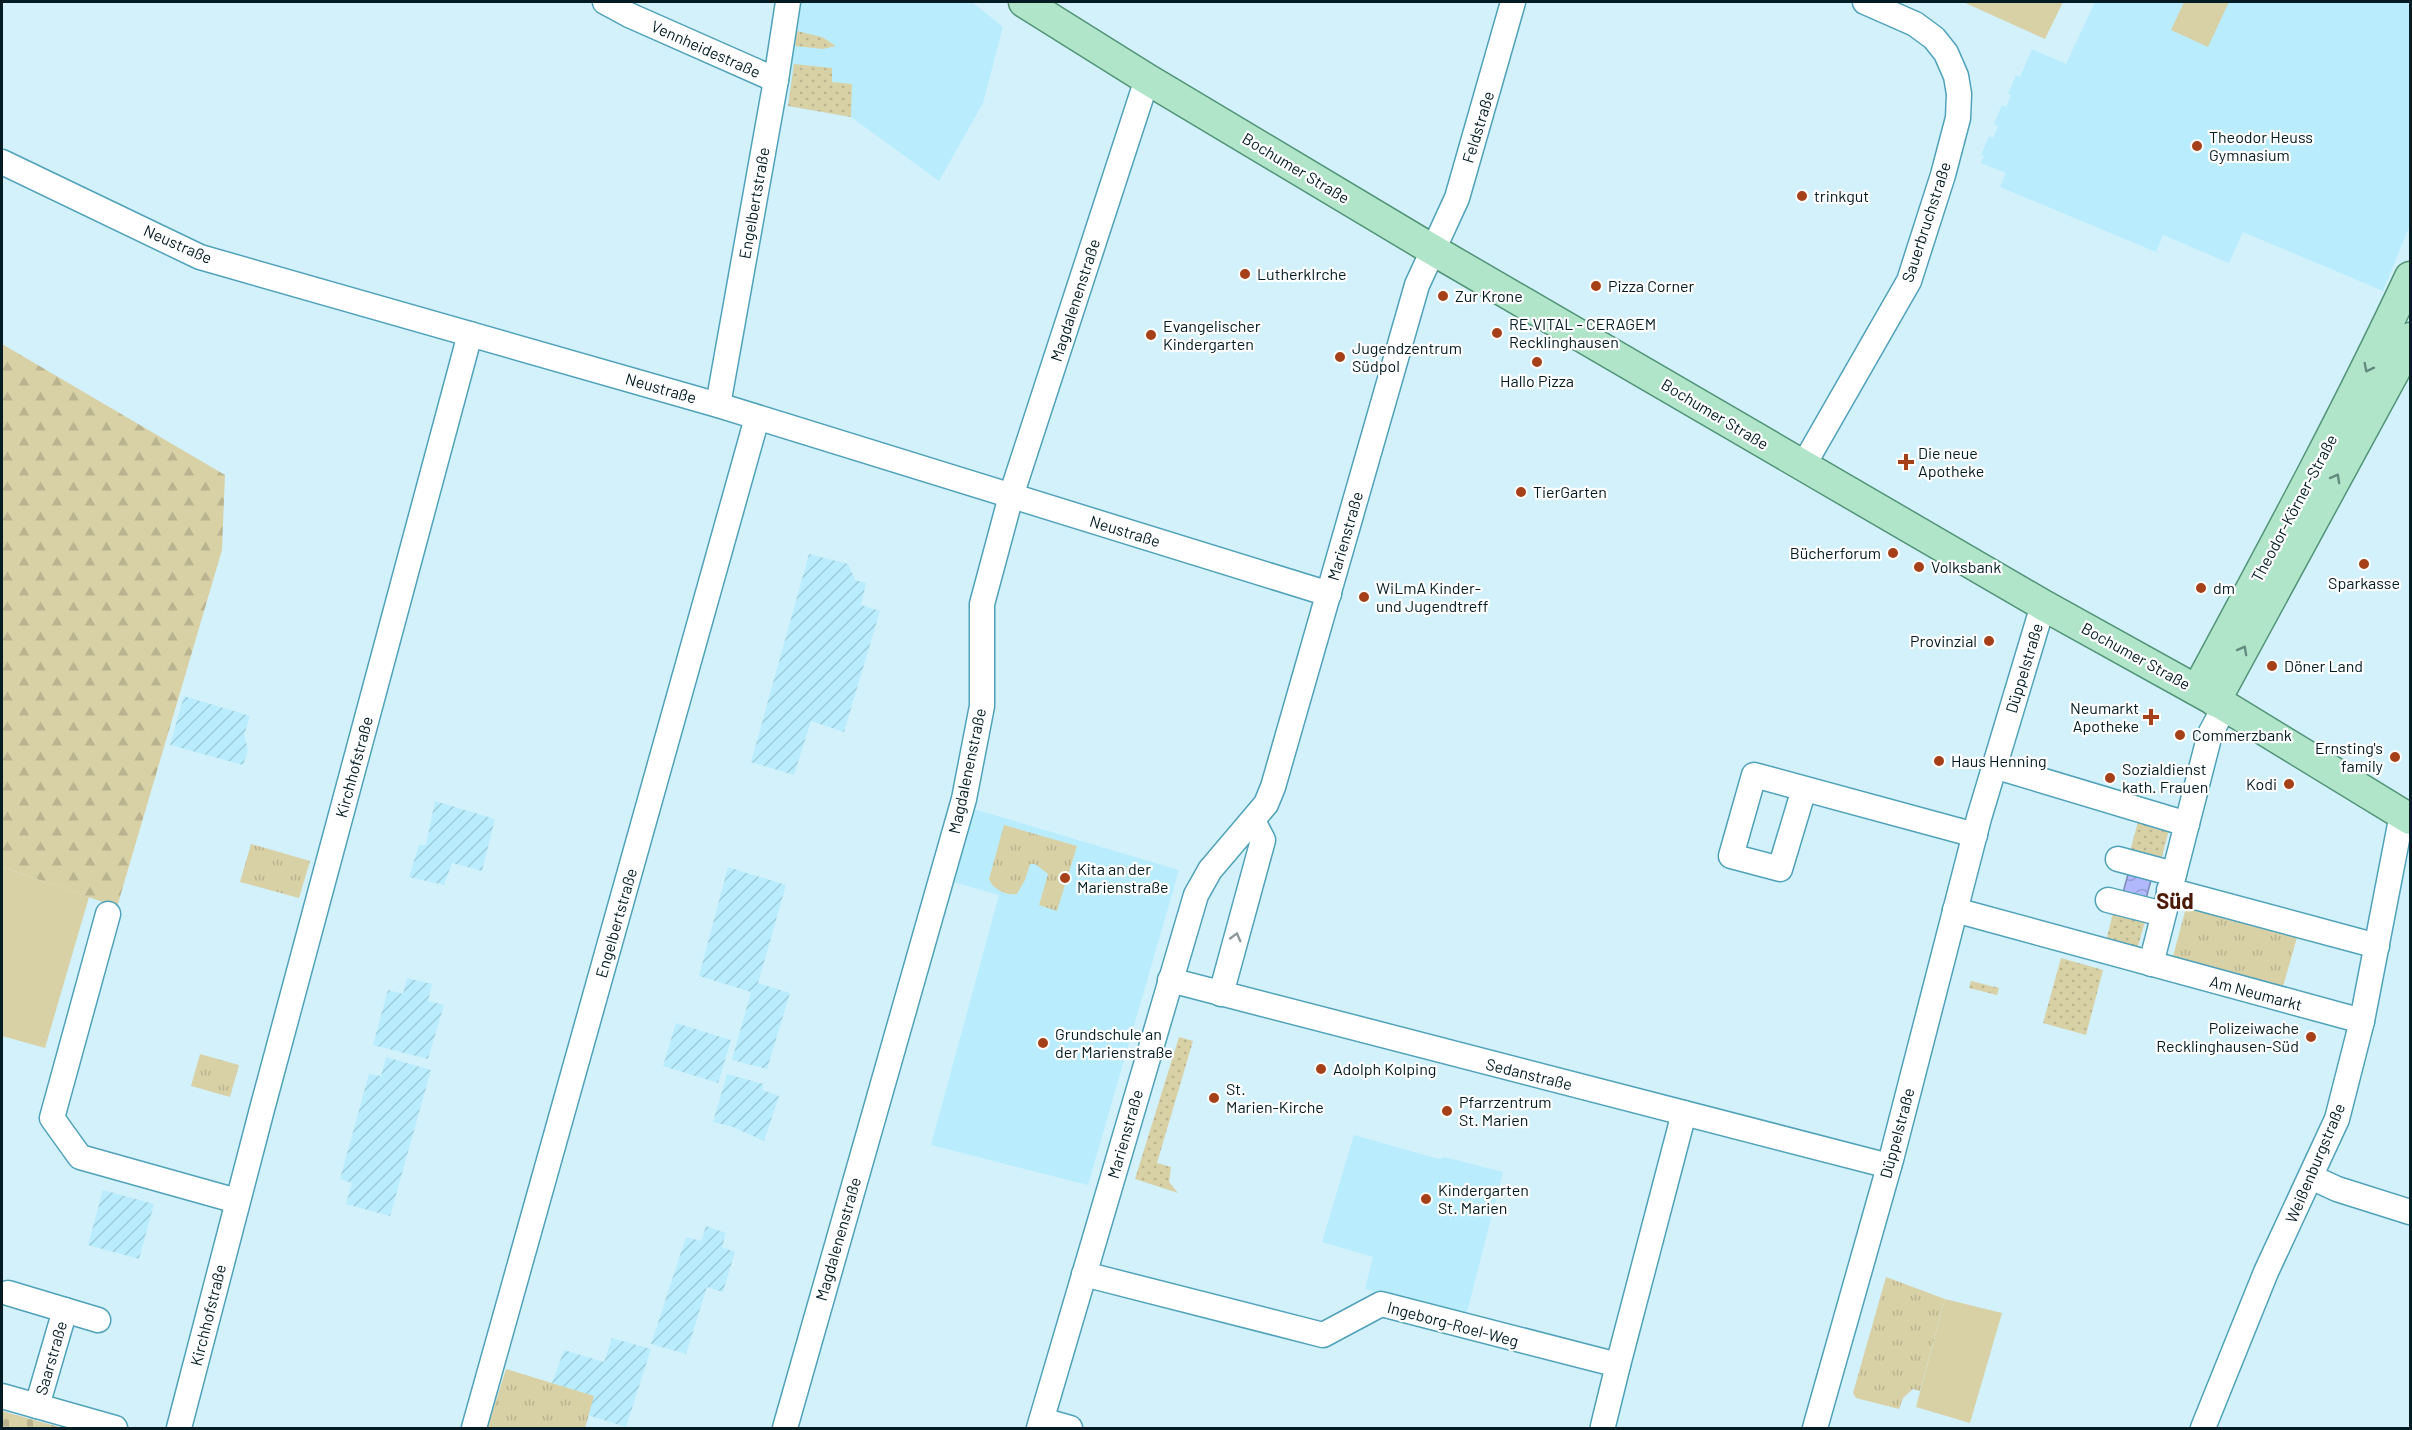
<svg xmlns="http://www.w3.org/2000/svg" width="2412" height="1430" font-family="Barlow,sans-serif">
  <style>
    .built { fill: #b9edfe }
    .industrial { fill: url(#industrial-furrows) }
    .grass { fill: url(#grass-dots) }
    .forest { fill: url(#forest-firs) }
    .cemetery { fill: url(#cemetery-stones) }
    .park { fill: url(#park-tufts) }
    .garden { fill: #d9d1a6 }
    .water { fill: url(#water-waves); stroke: #7d89ba; stroke-width: 1.5 }
    .lines { fill: none; stroke-linecap: round; stroke-linejoin: round }
    .minor-casing { stroke: #50a2ba; stroke-width: 27 }
    .major-casing { stroke: #529478; stroke-width: 33 }
    .minor { stroke: #fff; stroke-width: 24 }
    .major { stroke: #b1e5ca; stroke-width: 30 }
    .oneway { stroke: #638b7f }
    .oneway2 { stroke: #8e999c }
    .poi-dot { fill: #a64018; stroke: #fff; stroke-width: 2 }
    .labels { text-anchor: middle; stroke-width: 4.5; stroke-linejoin: round; paint-order: stroke }
    .street-label { font-size: 16px; fill: #031c23; stroke: #fff }
    .poi-label { font-size: 16px; fill: #031c23; stroke: #fff; text-anchor: start }
    .district-label { font-size: 22px; font-weight: bold; fill: #4b1a08; stroke: #fff }
  </style>
  <defs>
    <pattern id="industrial-furrows" width="10" height="10" patternUnits="userSpaceOnUse" patternTransform="scale(1.5)"><rect width="10" height="10" fill="#b9edfe"/><path d="M-1 1l2-2M0 10L10 0M9 11l2-2" fill="none" stroke="#9dcbd9"/></pattern>
    <pattern id="grass-dots" width="8" height="8" patternUnits="userSpaceOnUse" patternTransform="scale(1.5)"><rect width="8" height="8" fill="#d9d1a6"/><path d="M2 2h.1M6 6h.1" fill="none" stroke="#b9b38f" stroke-width="1.8" stroke-linecap="round"/></pattern>
    <pattern id="forest-firs" width="22" height="20" patternUnits="userSpaceOnUse" patternTransform="scale(1.5)"><rect width="22" height="20" fill="#d9d1a6"/><path d="M5 1l3.5 6h-7zM16 11l3.5 6h-7z" fill="#b9b38f"/></pattern>
    <pattern id="cemetery-stones" width="16" height="16" patternUnits="userSpaceOnUse" patternTransform="scale(1.5)"><rect width="16" height="16" fill="#d9d1a6"/><path d="M2 7V4a2 2 0 0 1 4 0v3zM10 15v-3a2 2 0 0 1 4 0v3z" fill="#b9b38f"/></pattern>
    <pattern id="park-tufts" width="24" height="20" patternUnits="userSpaceOnUse" patternTransform="scale(1.5)"><rect width="24" height="20" fill="#d9d1a6"/><path d="M3 7l-1-3M5 7V3M7 7l1-3M15 17l-1-3M17 17v-4M19 17l1-3" fill="none" stroke="#b9b38f"/></pattern>
    <pattern id="water-waves" width="16" height="10" patternUnits="userSpaceOnUse" patternTransform="scale(1.5)"><rect width="16" height="10" fill="#b1b8fb"/><path d="M0 5q4-4 8 0t8 0" fill="none" stroke="#979ed7"/></pattern>
  </defs>
  <rect width="100%" height="100%" fill="#d2f1fb"/>
  <g class="built">
    <polygon points="798,2 972,2 1003,27 983,103 939,181 851,117 788,106"/>
    <polygon points="2095,2 2410,2 2410,225 2383,291 2243,232 2229,263 2163,235 2156,252 2000,187 2006,173 1981,163 1984,156 1981,155 1989,136 1993,138 1998,126 1994,124 2002,105 2006,107 2011,95 2008,94 2016,75 2020,77 2032,49 2066,64"/>
    <polygon points="974,809 1179,870 1088,1185 931,1145 999,895 953,882"/>
    <polygon points="1354,1135 1439,1159 1445,1157 1503,1172 1466,1316 1365,1289 1373,1257 1322,1242"/>
  </g>
  <g class="industrial">
    <polygon points="809,554 848,564 855,580 866,583 861,605 880,611 844,732 811,721 794,775 751,762"/>
    <polygon points="184,696 250,716 244,735 248,750 243,765 170,745"/>
    <polygon points="435,801 495,819 482,871 452,863 444,885 409,877 419,845 426,845"/>
    <polygon points="728,867 786,885 758,983 790,993 767,1069 732,1060 751,992 699,976"/>
    <polygon points="407,978 432,984 428,1001 444,1005 428,1059 373,1045 388,990 403,994"/>
    <polygon points="676,1023 731,1040 718,1083 663,1066"/>
    <polygon points="386,1057 431,1070 390,1216 346,1204 352,1183 340,1179 369,1074 381,1076"/>
    <polygon points="727,1074 763,1084 762,1090 779,1096 764,1141 733,1127 713,1122"/>
    <polygon points="103,1190 154,1204 139,1259 88,1245"/>
    <polygon points="706,1226 726,1233 722,1247 735,1252 723,1292 707,1287 686,1354 651,1344 686,1237 701,1241"/>
    <polygon points="612,1338 651,1349 626,1427 588,1415 593,1396 552,1383 564,1350 604,1362"/>
  </g>
  <g class="grass">
    <polygon points="797,31 822,37 836,46 823,49 795,46"/>
    <polygon points="794,64 832,68 832,82 852,84 851,117 788,106"/>
    <polygon points="2139,818 2170,826 2160,864 2129,855"/>
    <polygon points="2114,909 2146,918 2136,953 2105,945"/>
    <polygon points="2061,958 2103,970 2086,1035 2043,1023"/>
    <polygon points="1971,981 1999,988 1997,995 1969,988"/>
    <polygon points="1179,1037 1193,1041 1157,1163 1171,1167 1169,1182 1178,1193 1135,1179"/>
  </g>
  <polygon class="forest" points="2,344 225,475 222,550 117,907 2,867"/>
  <polygon class="cemetery" points="2,1411 63,1428 2,1428"/>
  <g class="park">
    <path d="M1004,825L1077,846L1057,911L1039,905L1048,874L1035,864H1030L1025,880L1017,894C1006,896 993,889 989,879Z"/>
    <polygon points="251,844 310,861 299,898 240,882"/>
    <polygon points="2188,900 2299,930 2281,994 2171,964"/>
    <polygon points="200,1054 239,1065 230,1097 191,1086"/>
    <polygon points="1886,1277 1945,1299 1920,1391 1913,1389 1903,1398 1899,1409 1856,1398 1853,1393"/>
    <polygon points="506,1369 594,1396 585,1428 487,1428"/>
  </g>
  <g class="garden">
    <polygon points="1963,2 2063,2 2045,39"/>
    <polygon points="2184,2 2229,2 2208,47 2171,30"/>
    <polygon points="2,867 89,897 45,1048 2,1036"/>
    <polygon points="1945,1299 2002,1313 1970,1423 1916,1407"/>
  </g>
  <polygon class="water" points="2130,867 2153,873 2144,906 2121,900"/>
  <g class="lines">
    <g class="minor-casing">
      <g id="minor">
        <polyline points="605,2 629,15 776,80"/>
        <polyline points="2,162 200,257 718,405 1329,594"/>
        <polyline points="718,405 776,80 788,2"/>
        <polyline points="1803,466 1909,281 1943,175 1958,118 1959,94 1956,76 1946,53 1934,38 1915,24 1865,2"/>
        <polyline points="1994,766 2187,824"/>
        <polyline points="1804,789 1780,869 1731,856 1754,775 1975,835"/>
        <polyline points="2118,859 2174,874"/>
        <polyline points="2169,890 2377,946"/>
        <polyline points="2108,900 2163,914"/>
        <polyline points="1955,910 2362,1021"/>
        <polyline points="108,914 52,1118 80,1157 237,1201"/>
        <polyline points="2151,964 2210,734 2225,706"/>
        <polyline points="1170,980 1889,1166"/>
        <polyline points="1221,994 1263,840 1253,821"/>
        <polyline points="2311,1177 2337,1189 2410,1212"/>
        <polyline points="1084,1274 1323,1335 1381,1304 1618,1365 1684,1113"/>
        <polyline points="8,1293 98,1320"/>
        <polyline points="2,1396 115,1428"/>
        <polyline points="37,1406 65,1310"/>
        <polyline points="1042,1420 1070,1428"/>
        <polyline points="1603,1426 1618,1365"/>
        <polyline points="179,1428 261,1113 470,334"/>
        <polyline points="474,1428 757,418"/>
        <polyline points="785,1428 964,799 982,706 982,604 1011,496 1147,79"/>
        <polyline points="1039,1428 1196,895 1210,870 1266,804 1273,787 1417,285 1457,198 1513,2"/>
        <polyline points="1815,1428 1892,1156 1979,818 2043,605"/>
        <polyline points="2203,1428 2266,1272 2337,1119 2362,1021 2402,814"/>
      </g>
    </g>
    <g class="major-casing">
      <g id="major">
        <polyline points="1024,2 1147,79 1433,250 2043,605 2225,706 2410,819"/>
        <path d="M2197,690C2270,554 2344,418 2410,277"/>
        <polyline points="2215,701 2395,370 2410,338"/>
      </g>
    </g>
    <use href="#minor" class="minor"/>
    <use href="#major" class="major"/>
  </g>
  <defs><path id="oneway-chevron" d="M-2-3.5L2.5 0L-2 3.5" fill="none" stroke-width="1.6" stroke-linecap="round" stroke-linejoin="round" transform="scale(1.5)"/></defs>
  <g class="oneway">
    <use href="#oneway-chevron" transform="translate(2368 368) rotate(117)"/>
    <use href="#oneway-chevron" transform="translate(2336 478) rotate(-61)"/>
    <use href="#oneway-chevron" transform="translate(2243 650) rotate(-61)"/>
  </g>
  <use class="oneway2" href="#oneway-chevron" transform="translate(1236 937) rotate(-75)"/>
  <g class="poi-dot">
    <circle cx="2197" cy="146" r="6"/>
    <circle cx="1802" cy="196" r="6"/>
    <circle cx="1245" cy="274" r="6"/>
    <circle cx="1596" cy="286" r="6"/>
    <circle cx="1443" cy="296" r="6"/>
    <circle cx="1497" cy="333" r="6"/>
    <circle cx="1151" cy="335" r="6"/>
    <circle cx="1340" cy="357" r="6"/>
    <circle cx="1537" cy="362" r="6"/>
    <path d="M1903 453h6v6h6v6h-6v6h-6v-6h-6v-6h6z"/>
    <circle cx="1521" cy="492" r="6"/>
    <circle cx="1893" cy="553" r="6"/>
    <circle cx="2364" cy="564" r="6"/>
    <circle cx="1919" cy="567" r="6"/>
    <circle cx="2201" cy="588" r="6"/>
    <circle cx="1364" cy="597" r="6"/>
    <circle cx="1989" cy="641" r="6"/>
    <circle cx="2272" cy="666" r="6"/>
    <path d="M2148 708h6v6h6v6h-6v6h-6v-6h-6v-6h6z"/>
    <circle cx="2180" cy="735" r="6"/>
    <circle cx="2395" cy="757" r="6"/>
    <circle cx="1939" cy="761" r="6"/>
    <circle cx="2110" cy="778" r="6"/>
    <circle cx="2289" cy="784" r="6"/>
    <circle cx="1065" cy="878" r="6"/>
    <circle cx="2311" cy="1037" r="6"/>
    <circle cx="1043" cy="1043" r="6"/>
    <circle cx="1321" cy="1069" r="6"/>
    <circle cx="1214" cy="1098" r="6"/>
    <circle cx="1447" cy="1111" r="6"/>
    <circle cx="1426" cy="1199" r="6"/>
  </g>
  <g class="labels">
    <g class="street-label">
      <text transform="translate(706 49) rotate(24)" y="6">Vennheidestraße</text>
      <text transform="translate(1478 127) rotate(-73)" y="6">Feldstraße</text>
      <text transform="translate(1296 168) rotate(31)" y="6">Bochumer Straße</text>
      <text transform="translate(754 203) rotate(-80)" y="6">Engelbertstraße</text>
      <text transform="translate(1926 222) rotate(-72)" y="6">Sauerbruchstraße</text>
      <text transform="translate(178 244) rotate(24)" y="6">Neustraße</text>
      <text transform="translate(1075 300) rotate(-72)" y="6">Magdalenenstraße</text>
      <text transform="translate(661 388) rotate(16)" y="6">Neustraße</text>
      <text transform="translate(1715 414) rotate(31)" y="6">Bochumer Straße</text>
      <text transform="translate(2294 508) rotate(-62)" y="6">Theodor-Körner-Straße</text>
      <text transform="translate(1125 531) rotate(17)" y="6">Neustraße</text>
      <text transform="translate(1345 536) rotate(-74)" y="6">Marienstraße</text>
      <text transform="translate(2136 656) rotate(29)" y="6">Bochumer Straße</text>
      <text transform="translate(2024 668) rotate(-73)" y="6">Düppelstraße</text>
      <text transform="translate(354 767) rotate(-75)" y="6">Kirchhofstraße</text>
      <text transform="translate(967 771) rotate(-78)" y="6">Magdalenenstraße</text>
      <text transform="translate(616 923) rotate(-74)" y="6">Engelbertstraße</text>
      <text transform="translate(2256 993) rotate(15)" y="6">Am Neumarkt</text>
      <text transform="translate(1529 1074) rotate(14)" y="6">Sedanstraße</text>
      <text transform="translate(1897 1133) rotate(-75)" y="6">Düppelstraße</text>
      <text transform="translate(1125 1134) rotate(-74)" y="6">Marienstraße</text>
      <text transform="translate(2315 1163) rotate(-67)" y="6">Weißenburgstraße</text>
      <text transform="translate(838 1239) rotate(-74)" y="6">Magdalenenstraße</text>
      <text transform="translate(208 1315) rotate(-76)" y="6">Kirchhofstraße</text>
      <text transform="translate(1453 1324) rotate(15)" y="6">Ingeborg-Roel-Weg</text>
      <text transform="translate(51 1358) rotate(-74)" y="6">Saarstraße</text>
    </g>
    <g class="poi-label">
      <text x="2209" y="143">Theodor Heuss<tspan x="2209" dy="18">Gymnasium</tspan></text>
      <text x="1814" y="202">trinkgut</text>
      <text x="1257" y="280">LutherkIrche</text>
      <text x="1608" y="292">Pizza Corner</text>
      <text x="1455" y="302">Zur Krone</text>
      <text x="1509" y="330">RE.VITAL - CERAGEM<tspan x="1509" dy="18">Recklinghausen</tspan></text>
      <text x="1163" y="332">Evangelischer<tspan x="1163" dy="18">Kindergarten</tspan></text>
      <text x="1352" y="354">Jugendzentrum<tspan x="1352" dy="18">Südpol</tspan></text>
      <text x="1537" y="387" text-anchor="middle">Hallo Pizza</text>
      <text x="1918" y="459">Die neue<tspan x="1918" dy="18">Apotheke</tspan></text>
      <text x="1533" y="498">TierGarten</text>
      <text x="1881" y="559" text-anchor="end">Bücherforum</text>
      <text x="1931" y="573">Volksbank</text>
      <text x="2364" y="589" text-anchor="middle">Sparkasse</text>
      <text x="1376" y="594">WiLmA Kinder-<tspan x="1376" dy="18">und Jugendtreff</tspan></text>
      <text x="2213" y="594">dm</text>
      <text x="1977" y="647" text-anchor="end">Provinzial</text>
      <text x="2284" y="672">Döner Land</text>
      <text x="2139" y="714" text-anchor="end">Neumarkt<tspan x="2139" dy="18">Apotheke</tspan></text>
      <text x="2192" y="741">Commerzbank</text>
      <text x="2383" y="754" text-anchor="end">Ernsting's<tspan x="2383" dy="18">family</tspan></text>
      <text x="1951" y="767">Haus Henning</text>
      <text x="2122" y="775">Sozialdienst<tspan x="2122" dy="18">kath. Frauen</tspan></text>
      <text x="2277" y="790" text-anchor="end">Kodi</text>
      <text x="1077" y="875">Kita an der<tspan x="1077" dy="18">Marienstraße</tspan></text>
      <text x="2299" y="1034" text-anchor="end">Polizeiwache<tspan x="2299" dy="18">Recklinghausen-Süd</tspan></text>
      <text x="1055" y="1040">Grundschule an<tspan x="1055" dy="18">der Marienstraße</tspan></text>
      <text x="1333" y="1075">Adolph Kolping</text>
      <text x="1226" y="1095">St.<tspan x="1226" dy="18">Marien-Kirche</tspan></text>
      <text x="1459" y="1108">Pfarrzentrum<tspan x="1459" dy="18">St. Marien</tspan></text>
      <text x="1438" y="1196">Kindergarten<tspan x="1438" dy="18">St. Marien</tspan></text>
    </g>
    <g class="district-label">
      <text x="2175" y="909">Süd</text>
    </g>
  </g>
  <rect width="2412" height="1430" fill="none" stroke="#031c23" stroke-width="6"/>
</svg>
